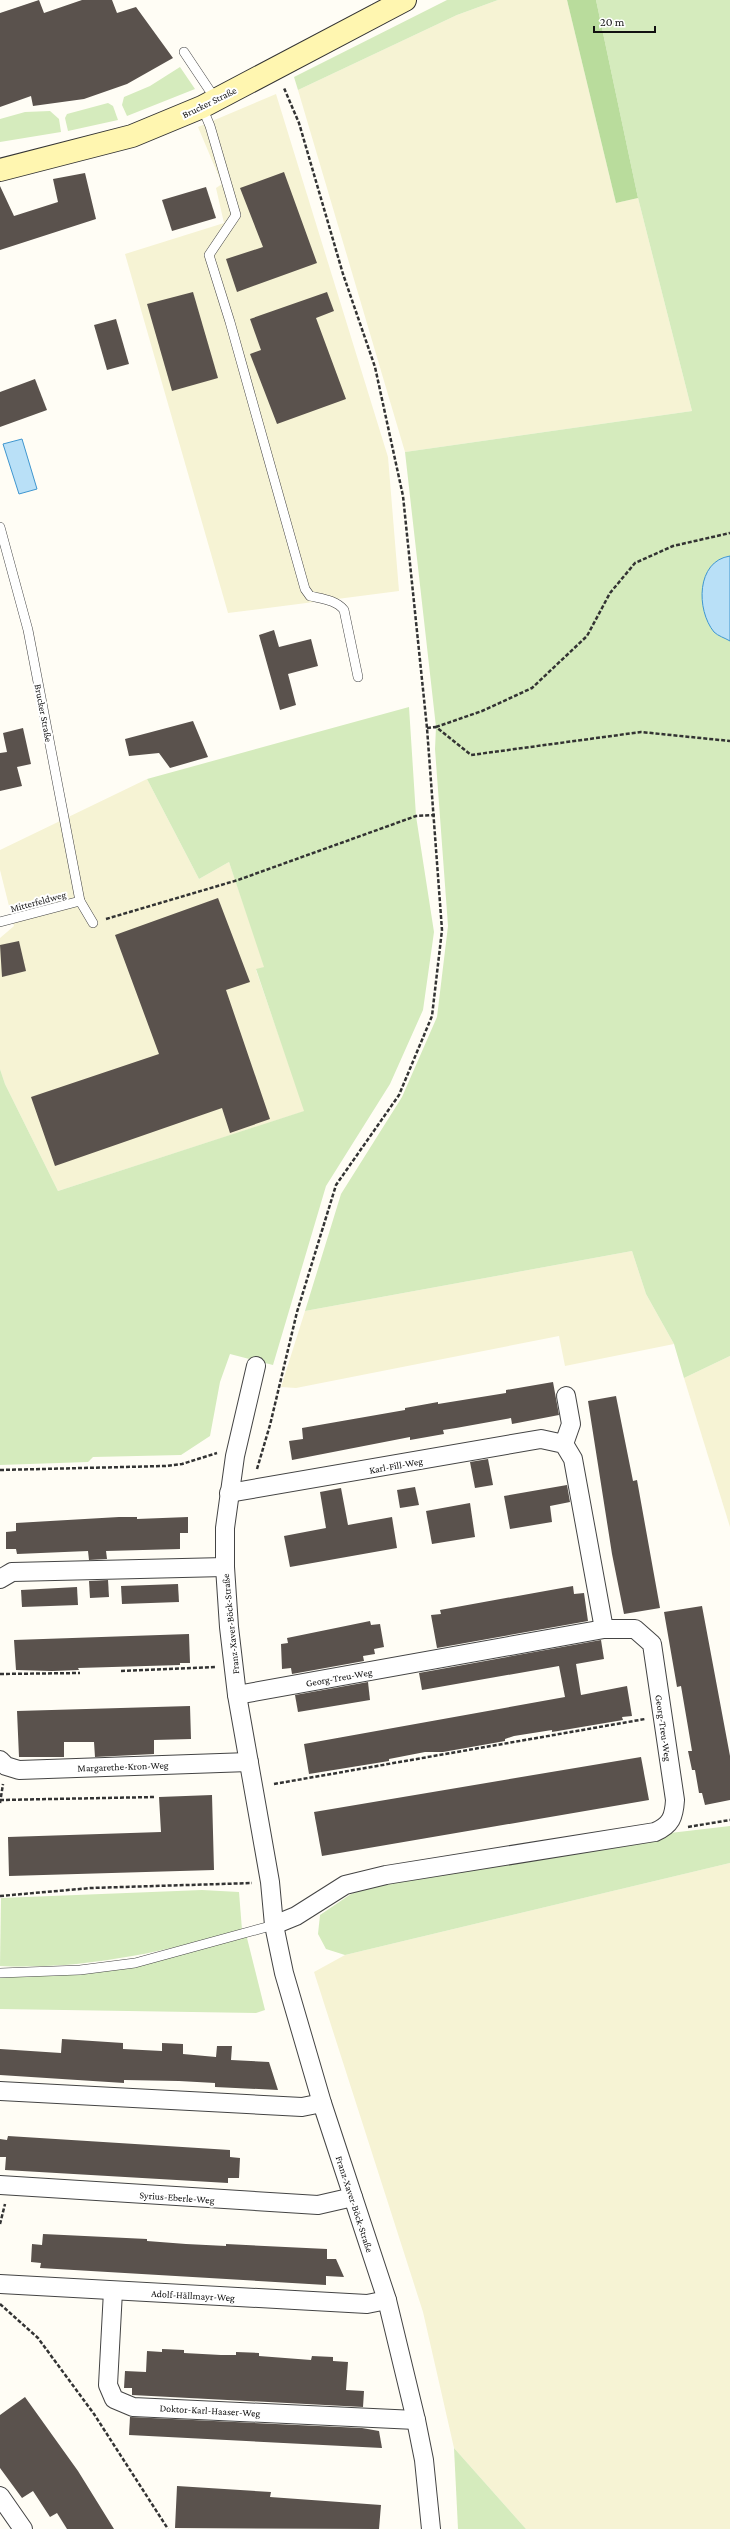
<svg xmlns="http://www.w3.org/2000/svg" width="730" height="2529" font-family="'Crimson Pro',serif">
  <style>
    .farmland { fill: #f6f3d4 }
    .green { fill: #d5ebbd }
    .forest { fill: #b9dc9c }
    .water { fill: #b9e0f7; stroke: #3f96cf }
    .building { fill: #5a524d }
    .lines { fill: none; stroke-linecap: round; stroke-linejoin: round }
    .service-casing { stroke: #444; stroke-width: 10 }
    .minor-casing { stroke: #444; stroke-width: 20 }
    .secondary-casing { stroke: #333; stroke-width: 24 }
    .path { stroke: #333; stroke-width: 2.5; stroke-dasharray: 4 2; stroke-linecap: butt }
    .service { stroke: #fff; stroke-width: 9 }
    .minor { stroke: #fff; stroke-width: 18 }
    .secondary { stroke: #fff6b0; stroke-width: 22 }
    .labels { text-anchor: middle; stroke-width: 4; stroke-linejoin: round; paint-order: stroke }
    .street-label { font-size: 10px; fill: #111; stroke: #fff }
  </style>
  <rect width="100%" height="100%" fill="#fffdf5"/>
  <g class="farmland">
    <polygon points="498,0 567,0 616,203 638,198 692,411 405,452 298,90 457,15"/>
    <polygon points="276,94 388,457 399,591 228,613 125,254 224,223 216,188 222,184 198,127"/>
    <polygon points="147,779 199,879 229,862 265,967 256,970 305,1111 58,1191 5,1084 0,1069 0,938 14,926 0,870 0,850"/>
    <polygon points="632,1251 646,1294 674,1344 565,1366 559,1336 296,1388 281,1387 305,1311"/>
    <polygon points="730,1356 730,1527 684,1378"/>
    <polygon points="730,1863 730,2529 526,2529 454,2448 423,2312 314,1972 345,1955"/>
  </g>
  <g class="green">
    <polygon points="447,0 498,0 457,15 298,90 294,77"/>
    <polygon points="596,0 730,0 730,556 723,557 714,632 730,641 730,1356 684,1378 674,1344 646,1294 632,1251 305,1311 341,1194 402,1097 437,1017 448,926 435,749 436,727 405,452 692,411 638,198"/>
    <polygon points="180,67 195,89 127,116 122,105 124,97 150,86"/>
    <polygon points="108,103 113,106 118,120 68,131 65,118 67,114"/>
    <polygon points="50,111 59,119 61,132 0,142 0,119 25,112"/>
    <polygon points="409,707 416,816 434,932 423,1010 390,1084 326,1186 273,1365 230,1354 220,1382 210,1436 181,1455 93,1457 88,1462 0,1465 0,1069 5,1084 58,1191 304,1111 256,969 264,967 229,862 199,879 147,779"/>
    <polygon points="730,1826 730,1863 345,1955 326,1949 318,1934 320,1915 351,1894 367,1888 670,1833"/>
    <path d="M202,1890L239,1892L242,1930C163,1952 82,1970 0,1966L1,1898Z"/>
    <polygon points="246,1934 265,2010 256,2013 0,2009 0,1973 135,1963"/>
    <polygon points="454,2448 526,2529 458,2529"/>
  </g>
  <polygon class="forest" points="567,0 596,0 638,198 616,203"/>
  <g class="water">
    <polygon points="22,439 37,489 19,494 3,444"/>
    <path d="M730,556V641C725,638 718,636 714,632C696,610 696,561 730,556Z"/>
  </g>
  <g class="building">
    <polygon points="39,0 44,13 82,0 112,0 117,13 136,7 173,58 127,84 84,99 33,106 31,96 0,107 0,13"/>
    <polygon points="284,172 317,263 237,292 226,259 263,247 240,188"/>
    <polygon points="85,173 96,219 0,250 0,186 14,216 58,202 53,179"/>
    <polygon points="206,187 216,218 172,231 162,200"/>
    <polygon points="193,292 218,378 172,391 147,304"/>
    <polygon points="327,292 334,311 316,318 346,399 277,424 250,354 261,350 250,319"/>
    <polygon points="116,319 129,364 107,370 94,325"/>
    <polygon points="35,379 47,410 0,427 0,392"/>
    <polygon points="274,630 279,647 311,639 318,666 288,674 296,705 280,710 259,635"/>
    <polygon points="193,721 208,757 170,768 159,753 129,756 125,739"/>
    <polygon points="23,728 31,764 17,767 22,786 0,791 0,753 7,752 3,733"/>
    <polygon points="218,898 250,982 226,990 270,1119 230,1133 222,1108 55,1166 31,1097 159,1054 115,935"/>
    <polygon points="19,941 26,971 2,977 0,945"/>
    <polygon points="553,1382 559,1415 512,1424 511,1418 456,1428 443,1430 444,1434 410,1440 410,1437 292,1460 289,1441 303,1439 302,1428 405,1410 405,1408 438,1402 438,1404 506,1393 506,1390"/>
    <polygon points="616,1396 633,1481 637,1480 660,1608 624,1614 612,1554 588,1401"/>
    <polygon points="488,1459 493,1485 475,1488 470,1462"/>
    <polygon points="567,1485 570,1502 550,1506 552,1522 510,1529 504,1496"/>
    <polygon points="415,1487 419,1505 400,1508 397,1490"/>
    <polygon points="341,1488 348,1525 392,1517 397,1548 290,1567 284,1536 326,1528 320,1492"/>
    <polygon points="470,1503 475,1537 432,1544 426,1511"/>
    <polygon points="119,1517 137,1517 137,1519 188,1517 188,1533 180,1533 180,1549 106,1551 107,1559 89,1560 88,1551 17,1554 16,1549 6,1549 6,1532 16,1531 16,1523"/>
    <polygon points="108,1580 109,1597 90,1598 89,1581"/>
    <polygon points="178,1584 179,1602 122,1604 121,1586"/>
    <polygon points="573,1586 574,1594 584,1593 588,1621 437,1648 431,1615 441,1614 440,1610"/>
    <polygon points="77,1587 78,1605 22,1607 21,1590"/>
    <polygon points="702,1606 730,1756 730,1800 705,1805 702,1793 699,1793 695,1770 692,1770 688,1751 692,1751 688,1727 681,1686 677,1687 664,1612"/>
    <polygon points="370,1621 371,1625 380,1624 384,1647 374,1649 375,1654 363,1656 364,1661 292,1674 291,1668 282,1669 281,1644 288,1643 287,1638"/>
    <polygon points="189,1634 190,1663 180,1663 180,1665 78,1668 79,1670 52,1671 16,1670 14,1640"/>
    <polygon points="601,1640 604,1659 576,1664 581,1695 627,1686 632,1716 622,1717 623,1720 552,1732 552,1730 514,1736 505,1739 505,1741 443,1752 425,1752 389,1759 389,1761 309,1774 304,1744 565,1697 559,1666 422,1690 419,1673"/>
    <polygon points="368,1682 370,1700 298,1712 295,1695"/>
    <polygon points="190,1706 191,1739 154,1740 154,1754 95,1757 94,1742 64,1742 64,1757 19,1757 17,1711"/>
    <polygon points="641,1757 649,1800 322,1856 314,1812"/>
    <polygon points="212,1795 214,1870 9,1876 8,1837 161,1832 159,1797"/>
    <polygon points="62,2039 123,2043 123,2049 162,2051 162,2043 183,2044 183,2054 216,2057 217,2046 232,2046 231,2060 269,2062 278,2090 215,2087 215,2083 179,2081 124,2080 124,2083 0,2075 0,2049 61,2053"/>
    <polygon points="8,2136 230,2150 230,2157 240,2158 239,2178 228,2178 228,2183 5,2170 6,2157 0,2157 0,2139 7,2140"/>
    <polygon points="43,2234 147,2239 147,2241 186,2244 226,2246 226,2244 327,2249 327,2259 336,2259 344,2277 326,2276 326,2285 40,2268 41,2263 31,2262 32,2244 42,2245"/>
    <polygon points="162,2349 184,2350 184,2353 221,2355 236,2355 236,2352 259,2353 259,2356 311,2360 312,2356 333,2357 333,2361 348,2362 346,2390 364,2391 363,2407 132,2395 132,2388 124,2388 125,2371 146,2372 147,2351 162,2352"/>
    <polygon points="25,2397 78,2471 114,2529 67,2529 57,2513 50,2517 33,2491 22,2498 0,2468 0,2415"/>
    <polygon points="130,2417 362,2428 379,2431 382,2448 129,2435"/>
    <polygon points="177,2486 271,2492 270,2497 381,2505 379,2529 175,2528"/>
  </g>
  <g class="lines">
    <g class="service-casing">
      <g id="service">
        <polyline points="184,52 216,100"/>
        <path d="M202,107L210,126L236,215L209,255L230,322L305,589L310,596C323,599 336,600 344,610L358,677"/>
        <polyline points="0,527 28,630 80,901"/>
        <polyline points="0,922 80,901 93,923"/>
        <polyline points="0,1973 80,1970 135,1963 274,1925"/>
      </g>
    </g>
    <g class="minor-casing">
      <g id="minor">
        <polyline points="256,1366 235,1456 225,1528 225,1567 229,1627 237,1695 270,1882 274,1925 284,1973 322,2103 387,2300 416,2420 424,2460 431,2529"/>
        <polyline points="564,1444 571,1424 566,1396"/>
        <polyline points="229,1493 541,1439 564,1444 573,1459 604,1629"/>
        <polyline points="0,1579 12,1572 225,1567"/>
        <path d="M237,1695L604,1629H635L652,1644L675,1800C674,1817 671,1825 655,1832L386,1875L345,1885L296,1916L274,1925"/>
        <polyline points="0,1760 6,1766 19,1770 249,1762"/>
        <polyline points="0,2091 302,2107 322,2103"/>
        <polyline points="0,2185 318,2205 353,2197"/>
        <polyline points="0,2284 367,2304 387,2300"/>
        <polyline points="113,2291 108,2385 114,2399 133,2407 416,2420"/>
        <polyline points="0,2496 23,2529"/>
      </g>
    </g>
    <g class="secondary-casing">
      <polyline id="secondary" points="0,170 132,136 202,107 405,0"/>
    </g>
    <g class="path">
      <polyline points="436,727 482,711 532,688 587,636 610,593 635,563 673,546 730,533"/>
      <polyline points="427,728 436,727 471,755 641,732 730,741"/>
      <polyline points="106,919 238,880 416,816 435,815"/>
      <polyline points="257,1469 270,1425 297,1312 336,1185 399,1095 432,1016 442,930 427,728 403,496 375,367 343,274 299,123 284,88"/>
      <polyline points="0,1470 165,1466 182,1464 217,1453"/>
      <polyline points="121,1671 216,1667"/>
      <polyline points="0,1674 80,1673"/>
      <polyline points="274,1784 645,1719"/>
      <polyline points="0,1800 156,1797"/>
      <polyline points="0,1803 3,1784"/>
      <polyline points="688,1827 730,1820"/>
      <polyline points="0,1896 91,1888 252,1883"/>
      <polyline points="0,2224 5,2204"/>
      <polyline points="0,2304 38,2338 94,2414 168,2529"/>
    </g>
    <use href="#service" class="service"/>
    <use href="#minor" class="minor"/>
    <use href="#secondary" class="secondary"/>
  </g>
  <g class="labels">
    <g class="street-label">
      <text transform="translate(209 102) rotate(-26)" y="4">Brucker Straße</text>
      <text transform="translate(44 713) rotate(79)" y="4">Brucker Straße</text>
      <text transform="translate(38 901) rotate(-15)" y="4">Mitterfeldweg</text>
      <text transform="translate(396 1465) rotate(-10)" y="4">Karl-Fill-Weg</text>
      <text transform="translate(230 1624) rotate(-96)" y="4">Franz-Xaver-Böck-Straße</text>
      <text transform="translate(339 1677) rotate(-10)" y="4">Georg-Treu-Weg</text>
      <text transform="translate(664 1728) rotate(82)" y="4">Georg-Treu-Weg</text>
      <text transform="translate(123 1766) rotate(-2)" y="4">Margarethe-Kron-Weg</text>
      <text transform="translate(177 2197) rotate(4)" y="4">Syrius-Eberle-Weg</text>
      <text transform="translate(355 2204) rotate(72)" y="4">Franz-Xaver-Böck-Straße</text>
      <text transform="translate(193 2295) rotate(3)" y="4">Adolf-Hällmayr-Weg</text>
      <text transform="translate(210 2410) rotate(3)" y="4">Doktor-Karl-Haaser-Weg</text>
    </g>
  </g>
  <path d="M594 26v6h61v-6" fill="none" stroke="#111111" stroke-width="2"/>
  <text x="600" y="26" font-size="12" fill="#111111" stroke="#ffffff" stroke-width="3" paint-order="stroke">20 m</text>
</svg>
